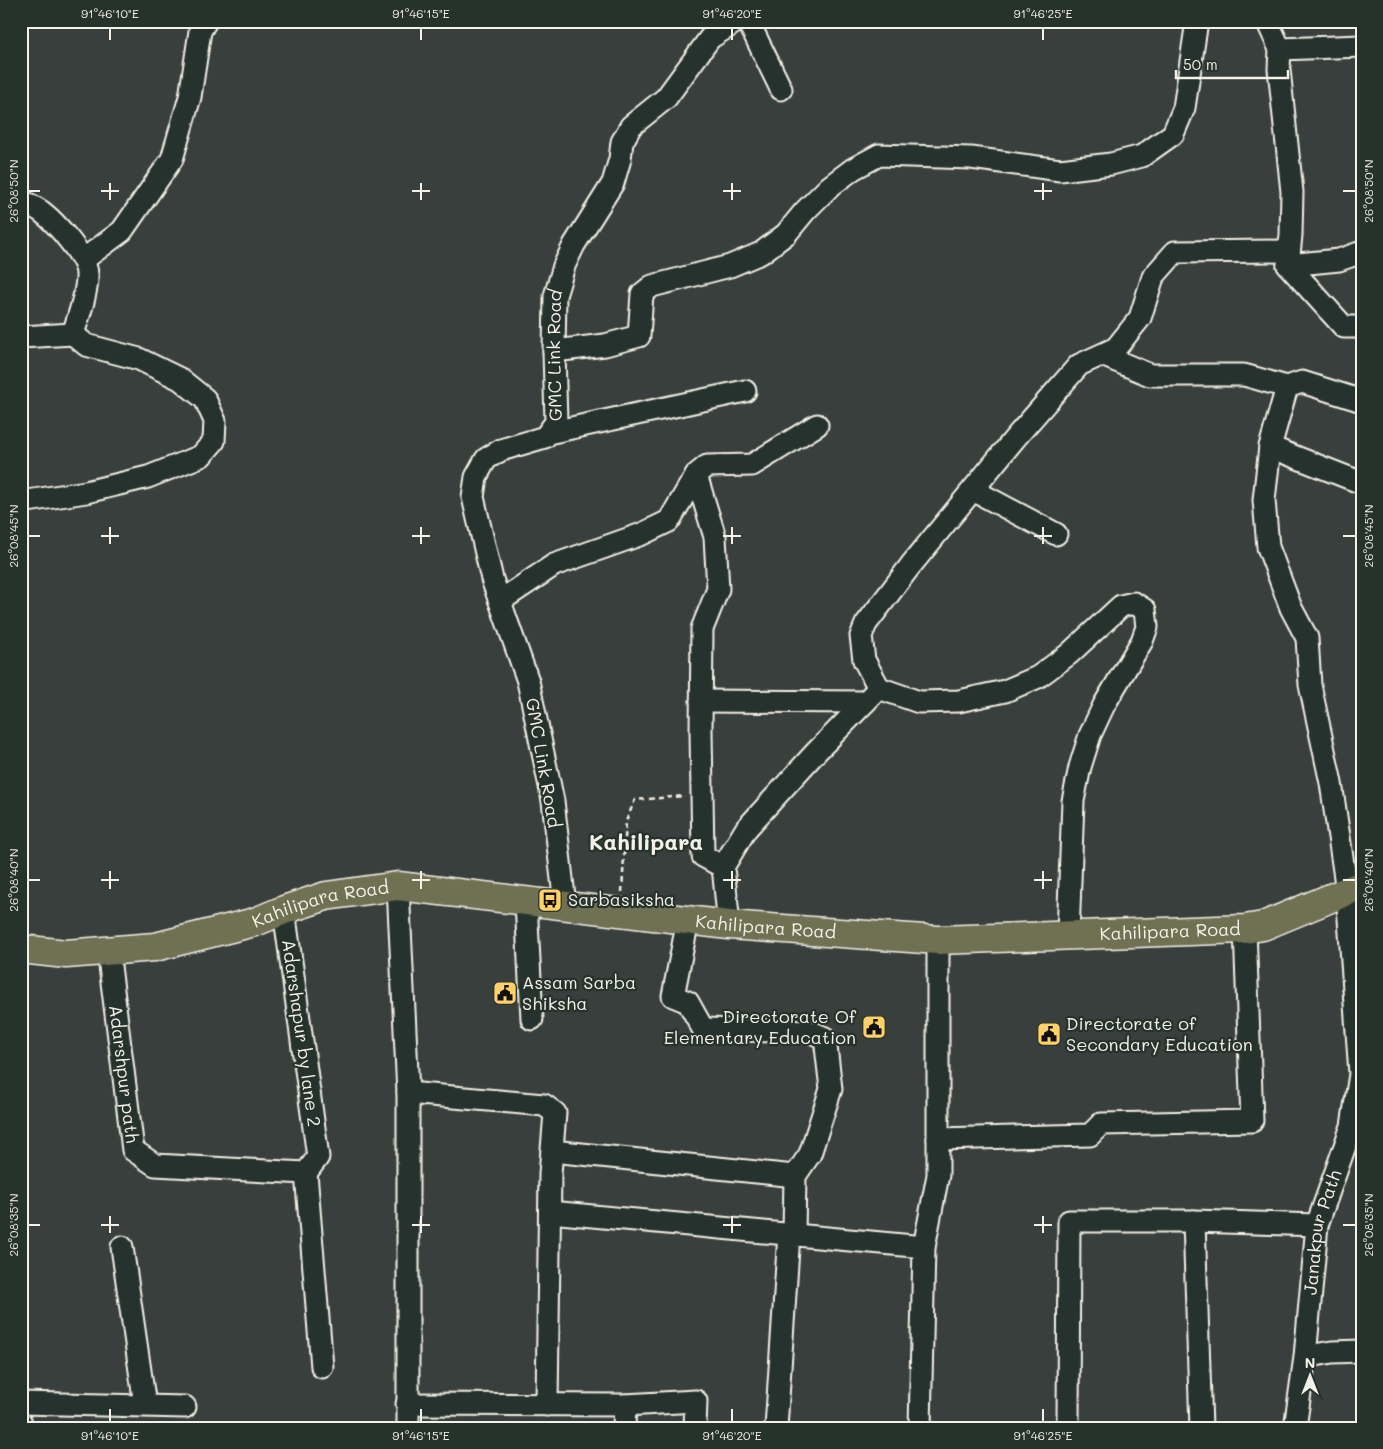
<svg xmlns="http://www.w3.org/2000/svg" width="1383" height="1449" font-family="Mali,sans-serif">
  <style>
    .lines { fill: none; stroke-linecap: round; stroke-linejoin: round }
    .minor-casing { stroke: #f4f1e8; stroke-width: 25 }
    .major-casing { stroke: #f4f1e8; stroke-width: 31 }
    .path { stroke: #f4f1e8; stroke-width: 2.5; stroke-dasharray: 5 4; stroke-linecap: butt }
    .minor { stroke: #26332d; stroke-width: 21 }
    .major { stroke: #706f52; stroke-width: 28 }
    .ticks { fill: none; stroke: #f4f1e8; stroke-width: 2 }
    .labels { text-anchor: middle; stroke-width: 4.5; stroke-linejoin: round; paint-order: stroke }
    .street-label { font-size: 18px; fill: #f4f1e8; stroke: #26332d }
    .poi-label { font-size: 18px; fill: #f4f1e8; stroke: #26332d; text-anchor: start }
    .district-label { font-size: 22px; font-weight: bold; fill: #f4f1e8; stroke: #26332d }
    .neatline { fill: none; stroke: #f4f1e8; stroke-width: 2 }
    .ticks-label { font-size: 12px; text-anchor: middle; fill: #f4f1e8 }
  </style>
  <rect width="100%" height="100%" fill="#393f3c"/>
  <filter id="ink" filterUnits="userSpaceOnUse"><feTurbulence type="fractalNoise" baseFrequency=".02" numOctaves="2"/><feDisplacementMap in="SourceGraphic" scale="10" xChannelSelector="R" yChannelSelector="G"/><feConvolveMatrix kernelMatrix="1 2 1 2 8 2 1 2 1" color-interpolation-filters="sRGB"/></filter>
  <g filter="url(#ink)">
    <g class="lines">
      <g class="minor-casing">
        <g id="minor">
          <polyline points="748,21 781,89"/>
          <polyline points="1267,21 1280,49 1279,69 1292,192 1291,235 1288,265 1344,327 1362,327"/>
          <polyline points="1280,49 1362,46"/>
          <path d="M21,200C28,204 35,207 42,212C55,222 87,257 87,274C88,291 78,318 73,334L86,345L139,359L180,379L205,399L215,421L214,441L201,456L148,477L86,492L21,502"/>
          <polyline points="83,260 122,231 172,159 190,97 200,31 206,21"/>
          <polyline points="1288,265 1339,260 1362,252"/>
          <polyline points="21,337 73,334"/>
          <polyline points="554,351 605,345 639,336 642,294 652,286 730,266 761,253 786,234 805,211 829,187 853,169 879,155 971,158 1060,170 1111,164 1142,156 1173,134 1184,108 1197,21"/>
          <polyline points="1102,355 1150,375 1244,375 1287,387"/>
          <polyline points="548,433 745,391"/>
          <polyline points="1270,447 1362,483"/>
          <polyline points="696,475 715,537 718,589 702,629 701,731 703,856 723,867"/>
          <polyline points="973,490 1056,534"/>
          <polyline points="500,601 554,565 642,534 669,521 696,475 707,466 752,465 817,425"/>
          <polyline points="701,701 865,702"/>
          <polyline points="398,886 408,1093 408,1428"/>
          <polyline points="526,902 532,1019"/>
          <path id="s1" d="M565,905L553,801L528,681L492,579L473,497L476,477L486,459L501,450L545,437L556,422L554,351L555,296L564,266L574,245L613,183L620,159L622,142L631,126L666,98L710,38L737,21"/>
          <polyline points="688,920 673,996 688,1002 703,1029 811,1032 825,1038 831,1089 810,1154 795,1176 794,1235"/>
          <polyline points="729,925 723,867 746,829 816,752 879,688"/>
          <polyline points="1068,935 1073,801 1080,767 1090,735 1104,705 1142,641 1147,627 1145,610 1134,603 1121,606 1069,654 1038,677 1005,691 959,701 919,702 879,688 864,660 861,636 866,624 911,565 1016,437 1079,365 1116,348 1140,318 1153,277 1175,252 1289,251"/>
          <path id="s2" d="M108,950L133,1150L155,1165L306,1173L318,1157L284,910"/>
          <polyline points="408,1093 544,1105 555,1113 550,1174 547,1405"/>
          <polyline points="938,1139 1090,1135 1101,1124 1252,1121 1245,929"/>
          <polyline points="552,1151 795,1176"/>
          <polyline points="306,1173 322,1367"/>
          <polyline points="550,1212 924,1247"/>
          <polyline points="1194,1221 1201,1428"/>
          <polyline points="122,1247 145,1405"/>
          <polyline points="1305,1357 1332,1352 1362,1351"/>
          <polyline points="21,1403 185,1407"/>
          <polyline points="407,1404 625,1405 696,1401 695,1428"/>
          <polyline points="21,1423 23,1428"/>
          <polyline points="624,1428 625,1405"/>
          <polyline points="776,1428 789,1234"/>
          <polyline points="920,1428 924,1247 938,1175 938,940"/>
          <polyline points="1068,1428 1069,1221 1194,1221 1317,1225"/>
          <path id="s3" d="M1295,1428L1305,1357L1317,1225L1352,1126L1360,1074L1347,891L1331,783L1310,685L1307,638L1291,608L1268,547L1264,500L1270,447L1287,387L1302,382L1362,401"/>
        </g>
      </g>
      <g class="major-casing">
        <g id="major">
          <path id="s4" d="M21,949L66,954L155,947L255,922L284,910L326,896L398,886L729,925L938,940L1245,929L1263,926L1362,885"/>
        </g>
      </g>
      <polyline class="path" points="622,892 626,821 635,800 685,796"/>
      <use href="#minor" class="minor"/>
      <use href="#major" class="major"/>
    </g>
  </g>
  <path class="ticks" d="M110,28V40M421,28V40M732,28V40M1043,28V40M110,183V200M421,183V200M732,183V200M1043,183V200M28,191H40M101,191H119M412,191H430M723,191H741M1034,191H1052M1343,191H1356M110,527V544M421,527V544M732,527V544M1043,527V544M28,536H40M101,536H119M412,536H430M723,536H741M1034,536H1052M1343,536H1356M110,871V889M421,871V889M732,871V889M1043,871V889M28,880H40M101,880H119M412,880H430M723,880H741M1034,880H1052M1343,880H1356M110,1216V1233M421,1216V1233M732,1216V1233M1043,1216V1233M28,1225H40M101,1225H119M412,1225H430M723,1225H741M1034,1225H1052M1343,1225H1356M110,1409V1422M421,1409V1422M732,1409V1422M1043,1409V1422"/>
  <defs>
    <g id="bus-square" transform="scale(1.25)"><rect x="-9" y="-9" width="18" height="18" rx="4" fill="#ffd166" stroke="#26332d"/><path d="M-5-6H5V4H4V6H2V4H-2V6H-4V4H-5ZM-3.5-4V0h7V-4ZM-3.5 1.2v1.5H-2V1.2ZM2 1.2v1.5H3.5V1.2Z" fill="#111"/></g>
    <g id="civic-square" transform="scale(1.25)"><rect x="-9" y="-9" width="18" height="18" rx="4" fill="#ffd166" stroke="#26332d"/><path d="M-.6-6.5H3V-4.5H.6V-3L4-1V1h2V6H-6V1h2V-1L-.6-3ZM-1.2 2.5V6h2.4V2.5Z" fill="#111"/></g>
  </defs>
  <g fill-rule="evenodd">
    <use href="#bus-square" x="550" y="900"/>
    <use href="#civic-square" x="505" y="993"/>
    <use href="#civic-square" x="874" y="1027"/>
    <use href="#civic-square" x="1049" y="1034"/>
  </g>
  <g class="labels">
    <g class="street-label">
      <text dy="6" stroke="none"><textPath href="#s1" startOffset="609">GMC Link Road</textPath></text>
      <text transform="translate(543 763) rotate(80)" y="6">GMC Link Road</text>
      <text dy="6" stroke="none"><textPath href="#s4" startOffset="306">Kahilipara Road</textPath></text>
      <text dy="6" stroke="none"><textPath href="#s4" startOffset="756">Kahilipara Road</textPath></text>
      <text dy="6" stroke="none"><textPath href="#s4" startOffset="1161">Kahilipara Road</textPath></text>
      <text transform="translate(301 1033) rotate(82)" y="6">Adarshapur by lane 2</text>
      <text dy="6" stroke="none"><textPath href="#s2" startOffset="125">Adarshpur path</textPath></text>
      <text dy="6" stroke="none"><textPath href="#s3" startOffset="198">Janakpur Path</textPath></text>
    </g>
    <g class="poi-label">
      <text x="568" y="906">Sarbasiksha</text>
      <text x="522" y="989">Assam Sarba<tspan x="522" dy="21">Shiksha</tspan></text>
      <text x="856" y="1023" text-anchor="end">Directorate Of<tspan x="856" dy="21">Elementary Education</tspan></text>
      <text x="1066" y="1030">Directorate of<tspan x="1066" dy="21">Secondary Education</tspan></text>
    </g>
    <g class="district-label">
      <text x="646" y="850">Kahilipara</text>
    </g>
  </g>
  <rect width="1383" height="1449" fill="none" stroke="#26332d" stroke-width="55"/>
  <g transform="translate(1310 1376)" stroke="#26332d" stroke-width="4" paint-order="stroke">
  <path d="M0-4L9 19L0 12L-9 19Z" fill="#f4f1e8"/>
  <text y="-8" font-size="14" font-weight="bold" text-anchor="middle" fill="#f4f1e8">N</text>
  </g>
  <path d="M1176 70v8h112v-8" fill="none" stroke="#f4f1e8" stroke-width="2.5"/>
  <text x="1183" y="70" font-size="15" fill="#f4f1e8" stroke="#26332d" stroke-width="4" paint-order="stroke">50 m</text>
  <rect x="28" y="28" width="1328" height="1394" class="neatline"/>
  <g class="ticks-label">
    <text x="110" y="18">91°46'10"E</text>
    <text x="421" y="18">91°46'15"E</text>
    <text x="732" y="18">91°46'20"E</text>
    <text x="1043" y="18">91°46'25"E</text>
    <text transform="translate(14 191) rotate(-90)" y="4">26°08'50"N</text>
    <text transform="translate(1369 191) rotate(-90)" y="4">26°08'50"N</text>
    <text transform="translate(14 536) rotate(-90)" y="4">26°08'45"N</text>
    <text transform="translate(1369 536) rotate(-90)" y="4">26°08'45"N</text>
    <text transform="translate(14 880) rotate(-90)" y="4">26°08'40"N</text>
    <text transform="translate(1369 880) rotate(-90)" y="4">26°08'40"N</text>
    <text transform="translate(14 1225) rotate(-90)" y="4">26°08'35"N</text>
    <text transform="translate(1369 1225) rotate(-90)" y="4">26°08'35"N</text>
    <text x="110" y="1440">91°46'10"E</text>
    <text x="421" y="1440">91°46'15"E</text>
    <text x="732" y="1440">91°46'20"E</text>
    <text x="1043" y="1440">91°46'25"E</text>
  </g>
</svg>
